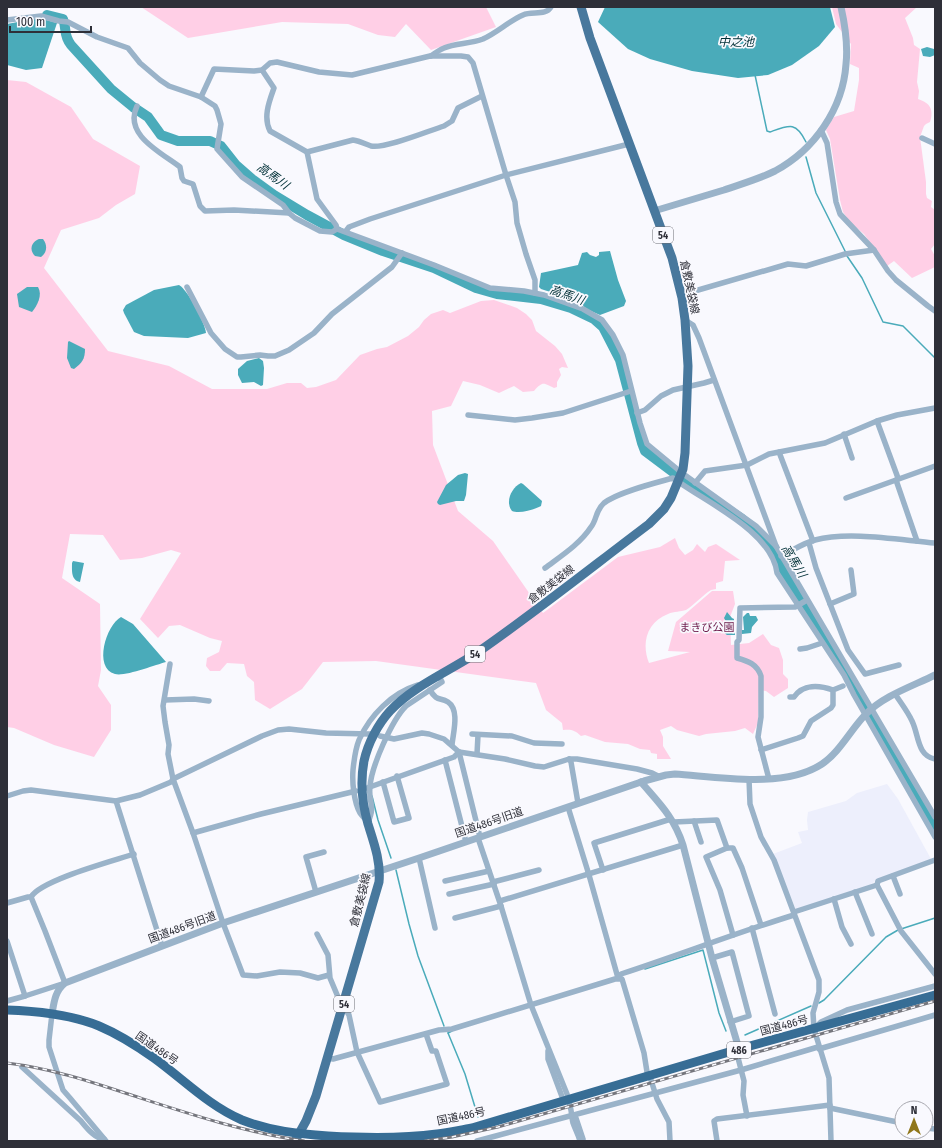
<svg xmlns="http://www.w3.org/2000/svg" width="942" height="1148" font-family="'Fira Sans Condensed','Noto Sans JP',sans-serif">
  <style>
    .built { fill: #edeffc }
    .green { fill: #ffcfe6 }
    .water { fill: #4aabba }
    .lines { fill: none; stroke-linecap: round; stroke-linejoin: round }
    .stream { stroke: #4aabba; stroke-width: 1.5 }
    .river { stroke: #4aabba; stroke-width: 10 }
    .minor { stroke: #9ab3c9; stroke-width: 5.5 }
    .tertiary { stroke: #9ab3c9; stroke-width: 7 }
    .primary { stroke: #48789d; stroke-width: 9 }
    .trunk { stroke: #376d95; stroke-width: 9 }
    .rail-casing { stroke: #75767d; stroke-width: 3 }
    .rail { stroke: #f9f9fe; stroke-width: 1.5; stroke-dasharray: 4.5; stroke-linecap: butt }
    .labels { text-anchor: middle; stroke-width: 3.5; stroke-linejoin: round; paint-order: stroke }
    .shield { fill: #f9f9fe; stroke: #6b6c73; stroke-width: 1 }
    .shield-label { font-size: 10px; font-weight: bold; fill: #2e2f38 }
    .street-label { font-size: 11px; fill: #2e2f38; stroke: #f9f9fe }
    .park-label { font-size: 11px; fill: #6f204f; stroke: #f9f9fe }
    .water-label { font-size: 12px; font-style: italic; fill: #003037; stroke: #f9f9fe }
  </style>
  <rect width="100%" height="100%" fill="#f9f9fe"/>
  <polygon class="built" points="887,784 898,799 931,859 876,880 871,885 796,910 773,854 802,843 798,832 808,830 807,820 808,812 846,801 857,793"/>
  <g class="green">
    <polygon points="141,7 486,7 496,27 431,50 406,24 395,37 378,35 348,24 282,22 188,38"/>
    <path d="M832,7H917L905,18L913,38L914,45L920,49L917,82L919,91L918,99C930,103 934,109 930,122L926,124L924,126L920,137L926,182V194L927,198L932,201L931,207L935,210V244L931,249L935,256V267L912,278L894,261L887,266L864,234L850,222L843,212L840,200L830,139L826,130L834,117L854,111L859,80V68L850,64L851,44L836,24Z"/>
    <path d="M7,80L26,82L71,107L93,139L140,166L135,194L116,205L99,218L61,230L44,268L108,351L169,366L212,389H267L287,383H301L307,388L316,387L336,380L360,355L377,349L387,347L408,336L419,327L424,320L431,314L443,310L450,313L481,301L494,300L517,308L526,314L532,320L536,331L555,346L562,354L568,368L562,367L559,369L561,375L557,382V387L554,388C543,383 543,381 534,391L523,392L514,386L499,393L480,385L463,381L451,406L432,411L433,445L458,511L493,541L543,613L618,557L660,547L675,538L679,548L685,555L693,550L697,544L705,552L708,547L716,544L740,560L725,561L723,581L716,583V589L711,590C703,595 694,605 686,610C681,612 674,611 668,614C647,622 641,643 649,663L690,652L668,651L676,622L712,591H733L735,604L730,617L731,645L749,643L763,634L771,645L779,648L783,660V674L788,679V688L774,697L766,691L759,690L758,723L753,734L745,728L735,731L706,734L699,736L677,730L671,726L660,730L663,737V746L671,759H657V754L651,753L650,750L640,749L628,744L605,742L585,735L581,736C575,730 571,729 563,730L562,723L546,710L536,683L376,661L323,662L302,689L270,709L255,700L254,682L247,676L244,664L227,663L220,671H210L206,666L207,658L219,652L222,641L210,638L180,625L169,626L158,638L140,619L181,553L171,550L142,558L120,560L103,535L70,534L62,578L100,604L101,670L98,686L111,705V730L94,757L54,745L14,728L7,727Z"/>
  </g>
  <g class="water">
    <polygon points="605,7 830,7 835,27 819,46 792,65 768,75 738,78 692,71 650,59 628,49 598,22"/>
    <polygon points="39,18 57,23 42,68 26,70 7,65 7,24"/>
    <polygon points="927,47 934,49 935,55 930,57 923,56 921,49"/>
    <path d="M39,239H43C47,244 48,252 41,257L35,256C29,250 31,242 39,239Z"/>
    <path d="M610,251L618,280L626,301L624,306L600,315L584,308L583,305C571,296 555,294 541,289L539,287L541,273L578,265L582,253L587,252L590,255L596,257L599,255V252Z"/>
    <path d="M179,285C188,290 205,323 206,333L188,338L144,336L134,332L124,313L123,310L126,305L154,290Z"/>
    <path d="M27,287H38C43,295 37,306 32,312L19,307L17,294Z"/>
    <path d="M69,341L85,349C85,359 82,363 74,369L71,368L67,358L68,342Z"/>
    <polygon points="259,358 263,361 264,368 263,385 261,386 254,382 242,383 238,375 238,369 247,361"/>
    <polygon points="465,473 468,474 466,495 464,501 456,501 440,505 438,504 437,502 446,485 458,475"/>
    <path d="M521,483L523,484L542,501L541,506C534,510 519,514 512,511C505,502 511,488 521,483Z"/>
    <path d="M73,561L84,563L80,582C71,580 72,571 72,563Z"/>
    <polygon points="727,612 732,618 734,619 734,621 733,622 733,629 735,630 735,635 727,635 723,632 723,629 728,625 724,618"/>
    <polygon points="747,613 749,613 750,616 756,616 758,620 752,627 751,633 742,634 742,630 744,630 743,617"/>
    <path d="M121,617L133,624L166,662C155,665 124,677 115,674C93,668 106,625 121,617Z"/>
  </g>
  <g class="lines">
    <g class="stream">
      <path d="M755,75L767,131L770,132C789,125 796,121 806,142"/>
      <polyline points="806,157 816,193 846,253"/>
      <polyline points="847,256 862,278 883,322 903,326 935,358"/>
      <polyline points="372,796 378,820 391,858"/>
      <polyline points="396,870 409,924 418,956 444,1026"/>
      <polyline points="901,929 935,918"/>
      <polyline points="645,969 703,950 719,1013 726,1031"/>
      <polyline points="819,1003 824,1000 886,937 898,930"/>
      <polyline points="448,1033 452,1031"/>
      <polyline points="448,1033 465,1074 478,1117"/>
      <polyline points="745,1035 811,1006"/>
    </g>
    <path class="river" d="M47,15L63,19C67,29 63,35 71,45L111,89L133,107L148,117L161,135L178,141H210L221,146L236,165L252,179L274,195L307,215L344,235L383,251L434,268L476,288L497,294L541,299L571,308L594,319L603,327L620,360L642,443L645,451L689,484L742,519L757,532L773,550L793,587L844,669L935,827"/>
    <g class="minor">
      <polyline points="7,20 41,16 59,21 68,22 97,37 128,48 140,63 160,80 169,86 201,97 215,106 217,110 221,124 217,149 242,177 283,205 289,213 295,218 320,231 332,232 337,229"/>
      <path d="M431,56C435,53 439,50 444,48C455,43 470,44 483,39C498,32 509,21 523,15C532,11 546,16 551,7"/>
      <path d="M262,70L274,88C269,102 263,117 270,131L307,152L317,199L336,225L337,229L434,265L490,288L524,291L544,295L583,309L602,320L613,335L623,355L640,423L647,444L682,473L756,526L776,546"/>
      <polyline points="201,97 214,69 254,71 262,70 270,63 277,62 319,72 352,75 430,56 461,56 468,57 473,63 506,175 515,202 517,223 526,254 535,280 535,293"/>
      <path d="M137,106C123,135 162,153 180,167L182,178L184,181L193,184L200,206L205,211L234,210L289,213"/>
      <polyline points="821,130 827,143 836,202 840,214 874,250 888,271 896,280 928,306 935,311"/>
      <polyline points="922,138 935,144"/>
      <path d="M307,152L353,140C360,141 365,144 371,146C385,149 428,131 444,126L452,121L458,108L482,96"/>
      <polyline points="346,231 349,227 370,219 506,175 629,144"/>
      <polyline points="187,287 211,333 225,349 237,357 241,357 260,355 268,356 275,356 289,350 314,333 332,314 392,267 402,253"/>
      <polyline points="681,295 788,264 806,266 845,254 874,250"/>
      <polyline points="685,320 693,325 699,338 776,546 935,817"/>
      <polyline points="637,413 645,410 661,396 673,390 704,383 714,380"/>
      <polyline points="468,415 515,420 532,418 563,413 631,391"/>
      <polyline points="877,421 898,478"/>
      <polyline points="844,434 852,458"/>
      <polyline points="779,452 813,541"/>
      <polyline points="896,480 935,466"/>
      <polyline points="695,483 705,471 747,465 769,454 825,443 877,421 897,415 935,408"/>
      <polyline points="846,498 896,480 917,541"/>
      <polyline points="809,543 816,568 848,650 865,674 899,665"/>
      <path d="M781,556C792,551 803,543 815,540C849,531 899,540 935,543"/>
      <path d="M545,568C561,556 580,544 591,527C597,520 595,511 604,503C618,492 655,483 673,478C705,502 772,531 777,573L844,675L854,695L935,837"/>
      <polyline points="830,604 854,594 851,570"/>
      <polyline points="800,649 807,648 822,643"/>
      <polyline points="170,664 163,706 165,722 169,745 168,754 173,779 193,833 223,923 243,975 257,976 280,972 300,973 318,978 329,975"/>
      <path d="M418,685C392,693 370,715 359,740C355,750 354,760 353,770C352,783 354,802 360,813C362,816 365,819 368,822C376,805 368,803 370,787C371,767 392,720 406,706L442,682L439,676"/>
      <path d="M430,690C437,702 440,697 448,702C460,710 453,733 452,745"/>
      <path d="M895,694C901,703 908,712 912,721C919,735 917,756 935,759"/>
      <path d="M790,697H794C803,684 819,685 833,690"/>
      <polyline points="165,700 194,699 209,701"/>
      <polyline points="472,734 512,736 534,743 562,744"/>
      <polyline points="380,736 394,739 422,733 429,734 444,739 459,752 480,837"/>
      <polyline points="761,750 798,738 803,736 811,721 831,708 833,705 833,690 843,686"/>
      <polyline points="459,752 505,759 535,766 544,767 569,759 577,759 637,769 652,773 658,776"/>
      <polyline points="477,754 478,735"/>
      <polyline points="569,759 571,762 578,803"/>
      <polyline points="445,760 466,842"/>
      <polyline points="749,779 750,804 761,837 774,860 819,980 819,992 813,1013 814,1029 829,1078 831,1141"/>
      <path d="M769,779L758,737L761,717V676C757,664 748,661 737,658V642L739,640L740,608L795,607L807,600"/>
      <polyline points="383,782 394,822 409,818 397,776"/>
      <polyline points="367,788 454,757 459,752"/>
      <polyline points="7,796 23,791 31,790 116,801 140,795 171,782 173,779 262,736 278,730 289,729 326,733 370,734"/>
      <polyline points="116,801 162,946"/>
      <polyline points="568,807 589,875 618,978"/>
      <polyline points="694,821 701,842"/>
      <polyline points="674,822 717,820 727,848 733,848 742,868 761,925"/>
      <polyline points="193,833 261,814 356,791"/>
      <polyline points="478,838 501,906 531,1005 567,1094"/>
      <polyline points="727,848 706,857 720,890 733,935"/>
      <polyline points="419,858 435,928"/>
      <polyline points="603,870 594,843 671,819"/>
      <polyline points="893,876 900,894"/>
      <polyline points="445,881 489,871"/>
      <polyline points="493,882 539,870"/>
      <polyline points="877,885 878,881 935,860"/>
      <polyline points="316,892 306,857 324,852"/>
      <polyline points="855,892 872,934"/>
      <polyline points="449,894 494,884"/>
      <path d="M31,897C41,880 113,861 134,854"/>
      <polyline points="834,899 842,927 851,944"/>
      <polyline points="500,901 683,845"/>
      <polyline points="7,903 28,897 31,897 45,931 65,983 25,996 7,941"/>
      <polyline points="794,912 877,885 901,931 935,974"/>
      <polyline points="455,918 501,906"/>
      <polyline points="752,928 775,1014"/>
      <polyline points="317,934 328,955 330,978 338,997 349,1015 357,1052 380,1102 447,1084 436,1051 432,1051 426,1034"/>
      <polyline points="712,958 732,952 749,1016 730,1022"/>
      <path d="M618,978L621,974C679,955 736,933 794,915"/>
      <polyline points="7,1001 25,996"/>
      <polyline points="52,1014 49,1040 49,1047 61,1084 63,1090 70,1098 106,1141"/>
      <polyline points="817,1026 821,1022 847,1010 935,986"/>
      <polyline points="819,1049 935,1015"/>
      <polyline points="736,1050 744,1081 743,1095 747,1116"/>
      <polyline points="548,1051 548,1059 564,1102"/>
      <polyline points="327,1058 333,1059 439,1030 452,1029 615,979 622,979 644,1053 647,1072 651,1080 657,1099 669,1122 670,1141"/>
      <path d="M22,1067L81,1121C86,1127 95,1139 104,1139"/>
      <path d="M568,1100C572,1108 571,1115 573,1123C575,1129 578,1134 580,1141"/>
      <polyline points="830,1108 902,1123"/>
      <polyline points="576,1118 583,1139"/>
      <polyline points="926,1128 935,1129"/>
      <polyline points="477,1141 741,1070 818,1047"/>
      <polyline points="717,1141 714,1121 717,1119 830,1105"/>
    </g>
    <g class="tertiary">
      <path d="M654,211C677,204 700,197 724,190C741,184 759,179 775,171C814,150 843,109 846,64C848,46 845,25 841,7"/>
      <path d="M641,782C659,803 674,817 683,845L712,958L739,1049"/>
      <path d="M52,1014C54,1002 55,991 65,983L223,923L419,858L644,781L666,775L675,774C718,777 784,789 822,764C840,752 851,729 866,714C883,696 913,686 935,675"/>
    </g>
    <path class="primary" d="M295,1141L306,1121L316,1096L379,882C381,862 374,843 368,824C362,803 360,782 364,761C368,743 378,724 390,711C413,686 450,671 478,652C537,611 592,567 649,524L664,509L671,498L683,469L685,453L688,366L685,320L682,298L672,258L590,38L581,7"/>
    <path class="trunk" d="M7,1010C38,1011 70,1014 99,1026C118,1034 137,1046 154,1058C183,1079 209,1106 242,1120C270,1131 299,1134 328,1136C364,1138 400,1139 437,1134C448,1133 460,1130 472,1128L739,1049L935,995"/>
    <g class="rail-casing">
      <g id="rail">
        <path d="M7,1063C48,1068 86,1080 125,1093C184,1112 242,1132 304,1141"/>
        <polyline points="425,1141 452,1137 498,1127 935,1001"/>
      </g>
    </g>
    <use href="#rail" class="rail"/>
  </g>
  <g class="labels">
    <g class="shield">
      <rect x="653" y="227" width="20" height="16" rx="3"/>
      <rect x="465" y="646" width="20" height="16" rx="3"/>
      <rect x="334" y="996" width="20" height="16" rx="3"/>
      <rect x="727" y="1042" width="24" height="16" rx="3"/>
    </g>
    <g class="shield-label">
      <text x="663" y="239">54</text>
      <text x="475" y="658">54</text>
      <text x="344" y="1008">54</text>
      <text x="739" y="1054">486</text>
    </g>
    <g class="street-label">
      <text transform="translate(690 287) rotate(78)" y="4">倉敷美袋線</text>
      <text transform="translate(551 584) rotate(-38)" y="4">倉敷美袋線</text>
      <text transform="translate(489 822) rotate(-19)" y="4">国道486号旧道</text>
      <text transform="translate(360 900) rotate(-76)" y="4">倉敷美袋線</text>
      <text transform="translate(182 927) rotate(-20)" y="4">国道486号旧道</text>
      <text transform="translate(784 1025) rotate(-15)" y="4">国道486号</text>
      <text transform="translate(157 1048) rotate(35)" y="4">国道486号</text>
      <text transform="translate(461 1116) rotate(-12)" y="4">国道486号</text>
    </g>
    <g class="park-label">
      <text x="707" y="631">まきび公園</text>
    </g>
    <g class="water-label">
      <text x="736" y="46">中之池</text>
      <text transform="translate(273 176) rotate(36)" y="4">高馬川</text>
      <text transform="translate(567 295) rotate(19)" y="4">高馬川</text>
      <text transform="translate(794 561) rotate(59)" y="4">高馬川</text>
    </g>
  </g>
  <rect width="942" height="1148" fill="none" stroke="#2e2f38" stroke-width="16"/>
  <g transform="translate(914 1120)"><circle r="19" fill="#f9f9fe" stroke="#a8a8af"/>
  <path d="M0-3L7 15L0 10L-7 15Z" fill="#8f761b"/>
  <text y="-6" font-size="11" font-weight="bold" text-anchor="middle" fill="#2e2f38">N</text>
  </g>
  <path d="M10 26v6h81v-6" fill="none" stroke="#2e2f38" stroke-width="2"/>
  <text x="16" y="26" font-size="12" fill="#2e2f38" stroke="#f9f9fe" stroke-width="3" paint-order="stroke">100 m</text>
</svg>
